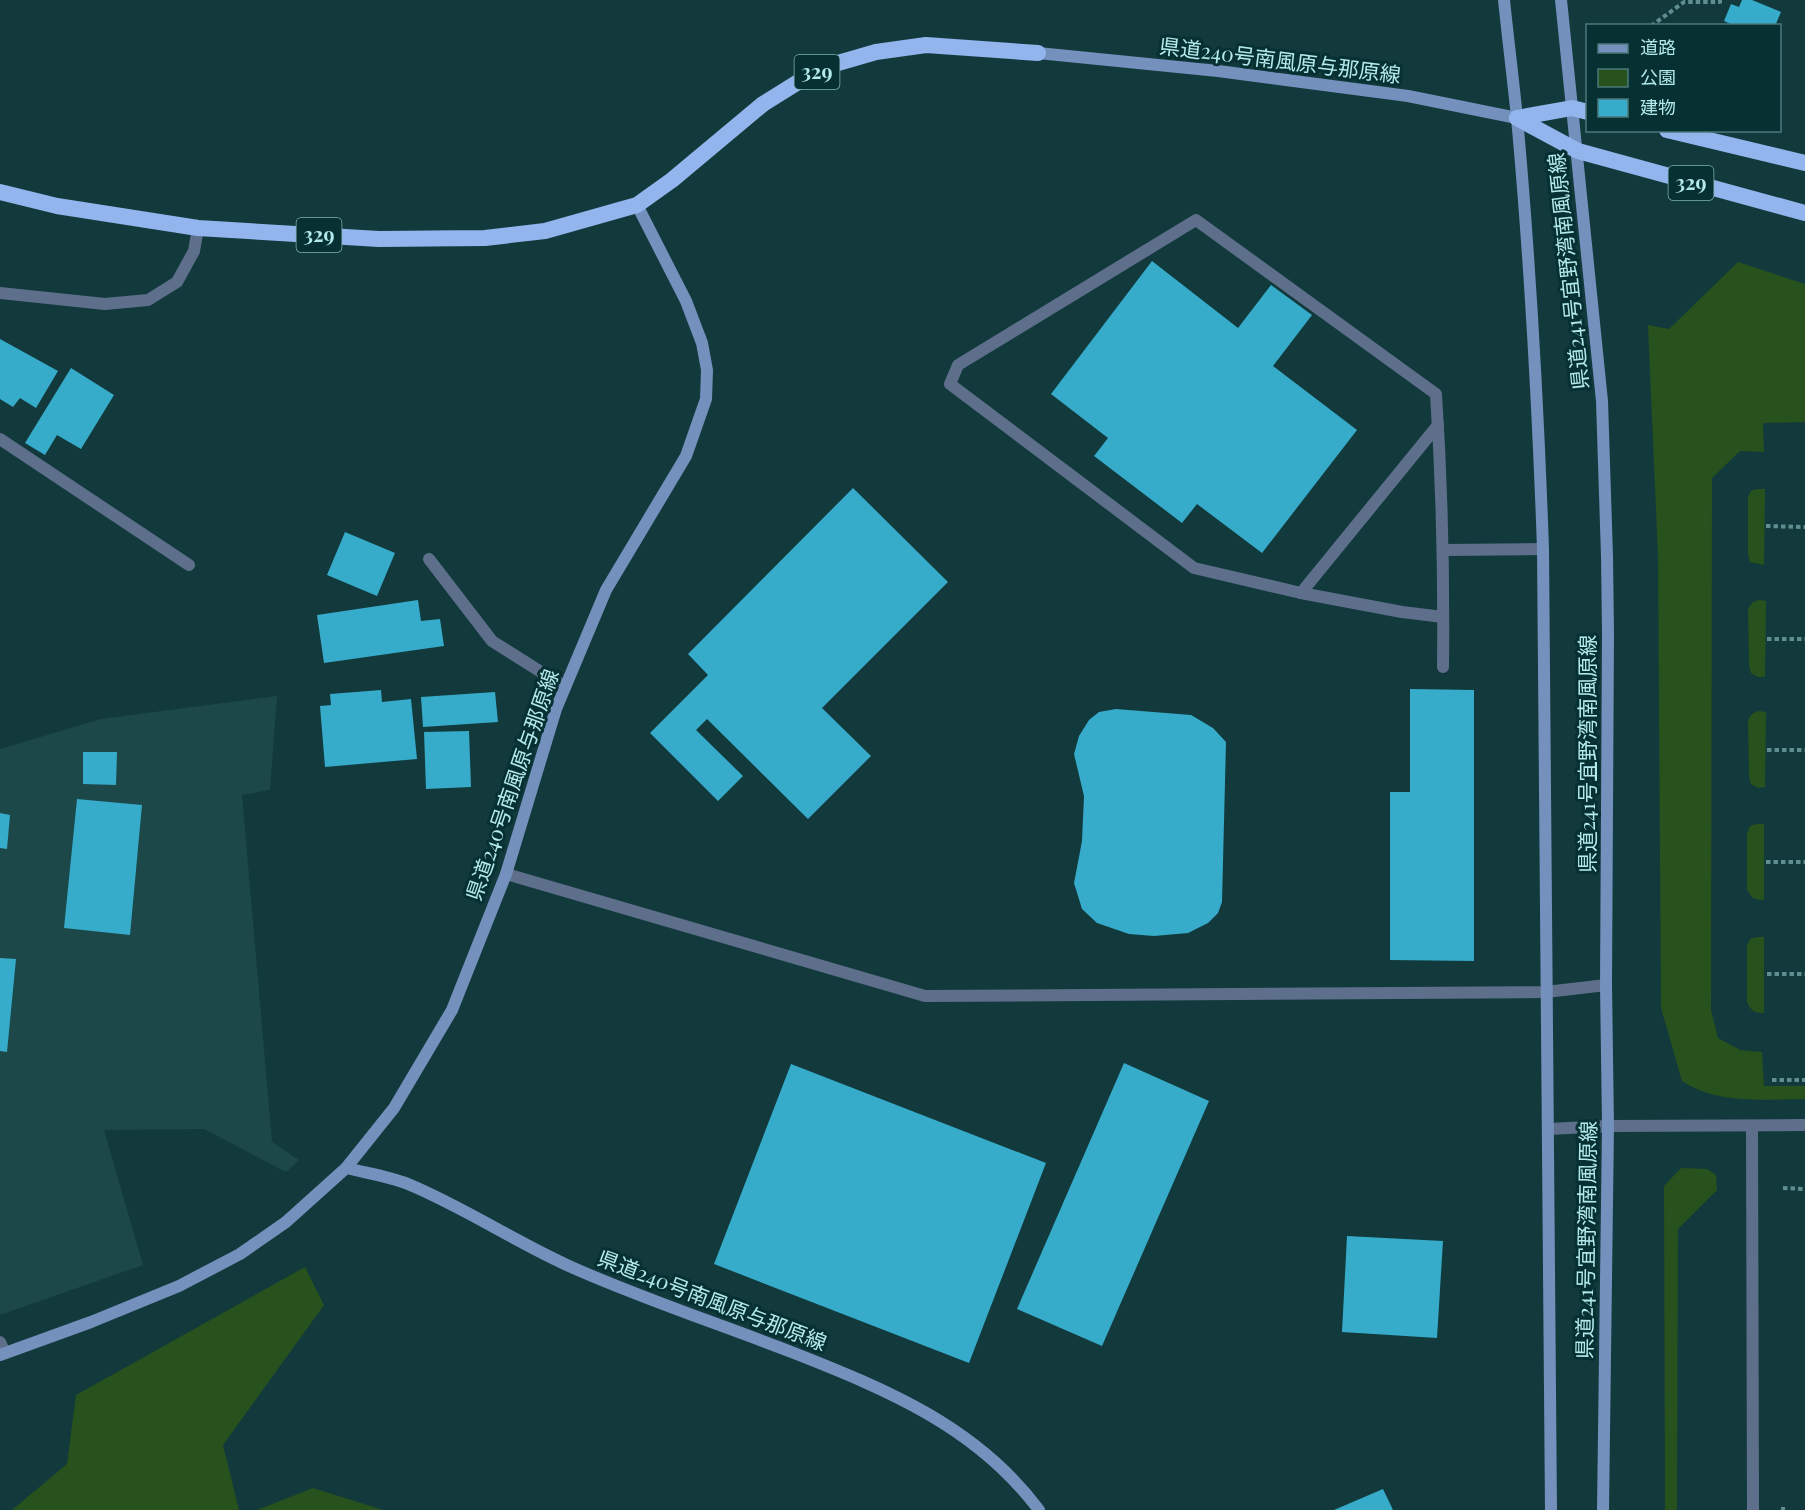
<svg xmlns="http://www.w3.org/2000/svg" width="1805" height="1510" font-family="'Playfair Display','Noto Sans JP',serif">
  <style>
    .built { fill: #1c484a }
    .green { fill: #27511d }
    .building { fill: #36abca }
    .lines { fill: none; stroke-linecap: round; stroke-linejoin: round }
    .path { stroke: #5f8e90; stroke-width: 4; stroke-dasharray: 4.5 3; stroke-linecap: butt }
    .service { stroke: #5e6f8c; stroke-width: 12 }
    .minor { stroke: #5e6f8c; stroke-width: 12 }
    .secondary { stroke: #7490bd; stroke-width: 12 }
    .trunk { stroke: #92b5ee; stroke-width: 16 }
    .labels { text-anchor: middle; stroke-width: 6; stroke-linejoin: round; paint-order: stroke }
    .shield { fill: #063032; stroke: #7fb2b4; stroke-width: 1.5 }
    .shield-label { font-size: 20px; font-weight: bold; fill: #b3e9ec }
    .street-label { font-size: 21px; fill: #b3e9ec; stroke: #063032 }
  </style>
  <rect width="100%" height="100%" fill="#123a3c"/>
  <polygon class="built" points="277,696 270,790 242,795 272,1142 299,1160 286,1172 204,1129 104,1130 143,1265 0,1315 0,749 101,719"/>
  <g class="green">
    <path d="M1738,262L1805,284V422L1763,423L1764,452L1740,451L1712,478L1711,1010L1718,1038L1740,1050L1762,1052L1764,1086H1805V1099C1763,1099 1719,1105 1682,1081L1661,1008L1658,557L1648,325L1669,329Z"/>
    <polygon points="1757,489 1765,489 1764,565 1750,562 1748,554 1748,497 1751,491"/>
    <polygon points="1758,600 1766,601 1765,677 1758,677 1751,673 1749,666 1748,609 1752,603"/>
    <polygon points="1758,711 1766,712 1765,787 1758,788 1751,784 1749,777 1748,720 1752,714"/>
    <path d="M1757,824H1764V900C1754,900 1751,898 1747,889V833L1750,826Z"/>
    <path d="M1757,937H1764V1013C1755,1013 1751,1011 1747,1002V946L1750,939Z"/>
    <polygon points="1681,1168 1707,1169 1716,1175 1717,1190 1678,1229 1677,1510 1665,1510 1664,1186"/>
    <polygon points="305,1267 324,1305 223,1445 239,1510 12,1510 67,1464 76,1395"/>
    <polygon points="313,1488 383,1510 257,1510"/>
  </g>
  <g class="building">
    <polygon points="1742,0 1752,0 1781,12 1775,26 1735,26 1724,21 1731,4 1739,7"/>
    <polygon points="1152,261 1238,328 1271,285 1312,315 1273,366 1357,430 1262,553 1197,504 1182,523 1094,456 1108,438 1051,394"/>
    <polygon points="0,339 58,371 36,408 20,398 13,407 0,399"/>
    <polygon points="71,368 114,395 81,449 57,435 45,455 25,443"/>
    <polygon points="853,488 948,582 822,708 871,756 808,819 707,719 696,730 743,776 718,801 650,733 708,675 688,654"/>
    <polygon points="345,532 395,553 377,596 327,575"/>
    <polygon points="418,600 421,621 440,619 444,646 324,663 317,615"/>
    <polygon points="1410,689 1474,690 1474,961 1390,960 1390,792 1410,792"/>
    <polygon points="381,690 382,702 411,699 417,759 325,767 320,706 331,705 330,694"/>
    <polygon points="495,692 498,722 423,727 421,697"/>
    <polygon points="1116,709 1191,715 1213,728 1226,742 1222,902 1218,913 1208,923 1188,933 1154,936 1129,934 1097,923 1082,909 1074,883 1082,841 1084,796 1074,754 1079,736 1089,720 1099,712"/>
    <polygon points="469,731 471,787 426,789 424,732"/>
    <polygon points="83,752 117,752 116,785 83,784"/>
    <polygon points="77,799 142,805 130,935 64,928"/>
    <polygon points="0,813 10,815 7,849 0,848"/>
    <polygon points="0,958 16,959 7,1052 0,1051"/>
    <polygon points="1124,1063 1209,1101 1102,1346 1017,1309"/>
    <polygon points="791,1064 1046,1163 969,1363 714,1264"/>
    <polygon points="1347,1236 1443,1241 1437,1338 1342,1332"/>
    <polygon points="1383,1489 1393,1510 1334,1510"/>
  </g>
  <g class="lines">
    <g class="path">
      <polyline points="1651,26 1684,2 1720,2 1720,0"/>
      <polyline points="1766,526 1805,527"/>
      <polyline points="1767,639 1805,639"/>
      <polyline points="1767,750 1805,750"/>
      <polyline points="1766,862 1805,862"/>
      <polyline points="1767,974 1805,974"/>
      <polyline points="1772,1080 1805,1080"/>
      <polyline points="1783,1188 1805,1189"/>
      <polyline points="1783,1510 1783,1507"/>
    </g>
    <g class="service">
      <polyline points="0,439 189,565"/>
      <polyline points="1444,550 1543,549"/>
      <polyline points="429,559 492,641 565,687"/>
      <polyline points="1301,593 1438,425"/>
      <path d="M1443,667C1444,576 1442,485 1436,394L1196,220L958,365L950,384L1194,568L1301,593L1402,612L1443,617"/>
      <polyline points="1752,1126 1753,1510"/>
      <polyline points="1549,1129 1608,1126 1805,1125"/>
      <polyline points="0,1342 5,1353"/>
    </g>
    <g class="minor">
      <polyline points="0,293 105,304 148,300 177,282 194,251 198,228"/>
      <polyline points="506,874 925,996 1546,992 1606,985"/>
    </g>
    <g class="secondary">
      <path d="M1504,0C1508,39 1513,78 1517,118C1530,261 1538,405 1543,549L1551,1510"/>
      <polyline points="1561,0 1602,401 1607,556 1608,633 1606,985 1608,1126 1603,1510"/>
      <polyline points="1038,53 1218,71 1408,96 1517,118"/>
      <path d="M346,1168C366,1173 389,1176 408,1184C466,1208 520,1245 578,1270C649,1301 722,1325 794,1353C888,1390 977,1427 1039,1510"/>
      <polyline points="0,1355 91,1322 179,1286 240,1254 286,1222 346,1168 394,1108 452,1010 506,874 556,709 606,590 686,456 706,399 707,370 702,343 686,301 637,205"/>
    </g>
    <g class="trunk">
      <polyline points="1517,118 1578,151 1805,213"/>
      <polyline points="1517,118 1572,108 1588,112"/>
      <polyline points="1667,130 1805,163"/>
      <polyline points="0,192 57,206 198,228 379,239 485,238 545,231 637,205 672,180 763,104 803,79 838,63 876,52 926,45 1038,53"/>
    </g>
  </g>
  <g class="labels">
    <g class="shield">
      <rect x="794.5" y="55" width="45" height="34" rx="4.5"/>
      <rect x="1668.5" y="166" width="45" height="34" rx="4.5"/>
      <rect x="296.5" y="218" width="45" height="34" rx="4.5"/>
    </g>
    <g class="shield-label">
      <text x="817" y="79">329</text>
      <text x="1691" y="190">329</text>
      <text x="319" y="242">329</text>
    </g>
    <g class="street-label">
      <text transform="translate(1280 61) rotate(7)" y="7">県道240号南風原与那原線</text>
      <text transform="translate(1569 271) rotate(-96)" y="7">県道241号宜野湾南風原線</text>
      <text transform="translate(1588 754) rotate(-90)" y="7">県道241号宜野湾南風原線</text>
      <text transform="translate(513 785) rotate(-71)" y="7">県道240号南風原与那原線</text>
      <text transform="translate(1587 1240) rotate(-89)" y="7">県道241号宜野湾南風原線</text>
      <text transform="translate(712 1301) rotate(21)" y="7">県道240号南風原与那原線</text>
    </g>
  </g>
  <rect x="1586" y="24" width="195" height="108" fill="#063032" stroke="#4b7a7c" stroke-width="1.5"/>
  <rect x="1598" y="44" width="30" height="9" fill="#7490bd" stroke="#4b7a7c" stroke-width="1.5"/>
  <text x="1640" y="54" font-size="18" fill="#b3e9ec">道路</text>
  <rect x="1598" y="69" width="30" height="18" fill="#27511d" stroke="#4b7a7c" stroke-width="1.5"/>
  <text x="1640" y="84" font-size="18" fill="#b3e9ec">公園</text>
  <rect x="1598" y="99" width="30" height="18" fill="#36abca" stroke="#4b7a7c" stroke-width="1.5"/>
  <text x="1640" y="114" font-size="18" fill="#b3e9ec">建物</text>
</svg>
